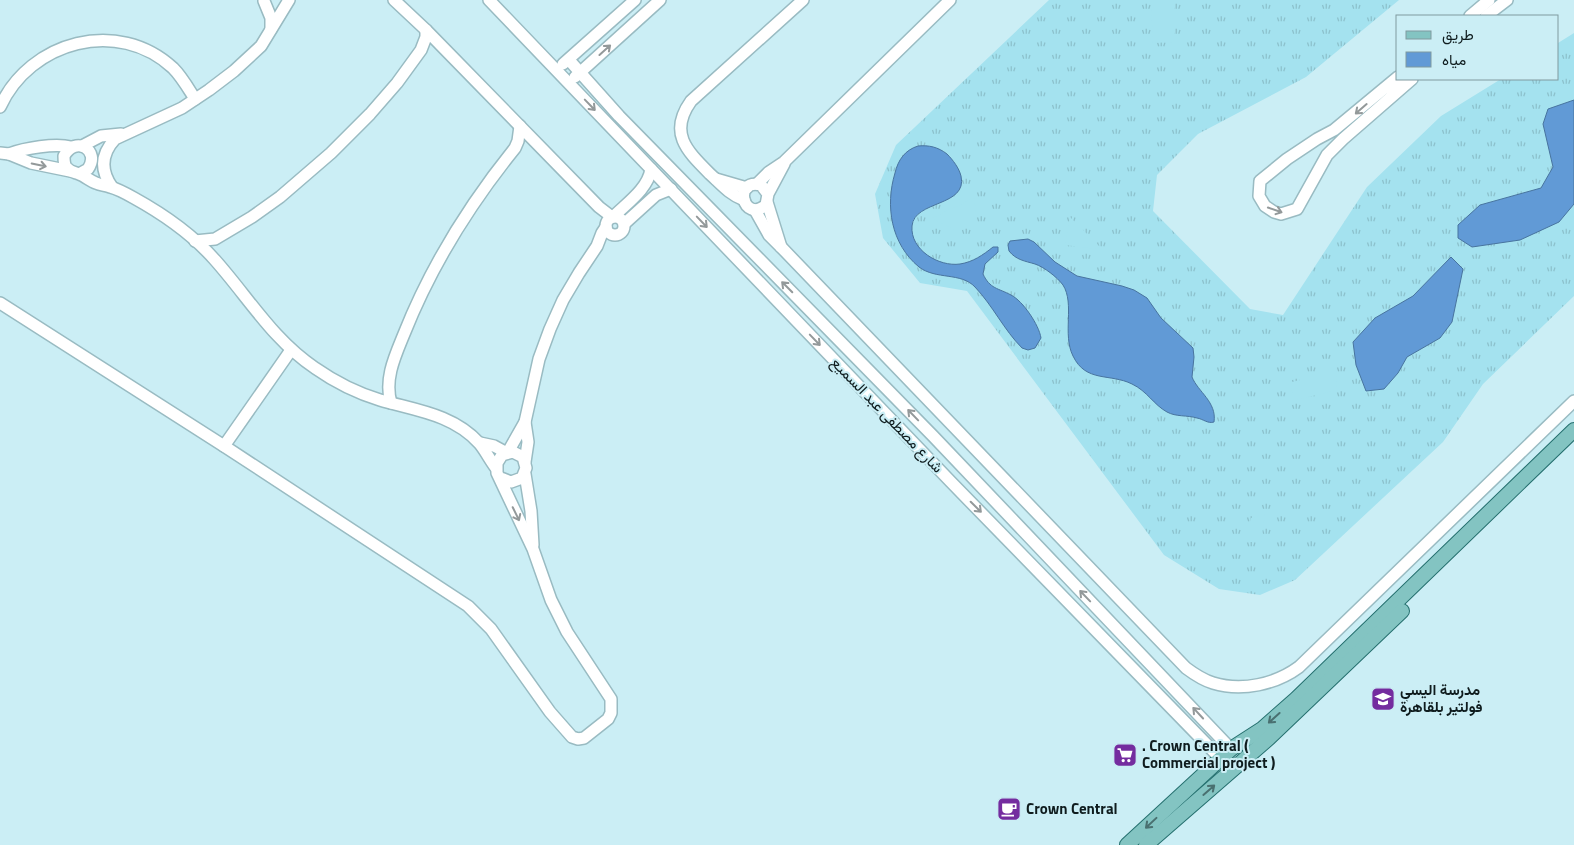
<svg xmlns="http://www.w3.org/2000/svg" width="1574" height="845" font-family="'Titillium Web',Vazirmatn,sans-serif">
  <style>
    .grass { fill: url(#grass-tufts) }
    .garden { fill: #a4e2ef }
    .water { fill: #619ad6; stroke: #48749f }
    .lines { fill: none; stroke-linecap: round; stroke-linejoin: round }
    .minor-casing { stroke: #99bbc2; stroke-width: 14 }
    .major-casing { stroke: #246f6e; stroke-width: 16 }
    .minor { stroke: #fff; stroke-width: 11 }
    .major { stroke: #83c4c2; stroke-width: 14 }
    .oneway { stroke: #93999a }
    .oneway2 { stroke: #497070 }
    .labels { text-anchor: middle; stroke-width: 4; stroke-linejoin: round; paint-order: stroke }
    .street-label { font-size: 15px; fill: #0f1c1e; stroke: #cbeef5 }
    .poi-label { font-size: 15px; font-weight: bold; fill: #0f1c1e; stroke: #cbeef5; text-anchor: start }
  </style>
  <defs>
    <pattern id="grass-tufts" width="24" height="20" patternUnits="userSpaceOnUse" patternTransform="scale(1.25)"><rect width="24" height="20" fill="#a4e2ef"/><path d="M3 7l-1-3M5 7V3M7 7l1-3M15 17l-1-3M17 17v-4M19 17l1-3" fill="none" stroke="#8cc1cc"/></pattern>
  </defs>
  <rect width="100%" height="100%" fill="#cbeef5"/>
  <polygon class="grass" points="1049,0 1399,0 1306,77 1198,134 1157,175 1153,211 1250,309 1283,315 1367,187 1441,116 1501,79 1558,79 1558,43 1574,33 1574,296 1483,384 1443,442 1295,580 1260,595 1219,589 1164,555 967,291 920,283 883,238 875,194 896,145"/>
  <g class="garden">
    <polygon points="1151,0 1174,0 1174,42 1153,43"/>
    <polygon points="974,198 976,212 956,231 932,218"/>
    <polygon points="1070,217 1103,250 1065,245"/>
    <polygon points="1336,371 1337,390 1296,400 1288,383"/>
    <polygon points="1265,514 1261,542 1245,542 1251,518"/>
  </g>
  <g class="water">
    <polygon points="1574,100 1574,204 1559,222 1520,240 1472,247 1458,238 1458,225 1480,205 1541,188 1553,167 1543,124 1548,109"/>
    <path d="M918,146C929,145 938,147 947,154C953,160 959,168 961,176C968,207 914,200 912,226C910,250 939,267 960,264C973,262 983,255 993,247H998V252L985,264L983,274C990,289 998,288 1011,295C1023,301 1039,325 1041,338L1035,348L1028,350L1022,348C1004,330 993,306 975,287C961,272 936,280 919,267C891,244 885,206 895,173C898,160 905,150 918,146Z"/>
    <path d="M1028,239L1034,242L1055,262L1077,276L1122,286L1134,290L1147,298L1161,318L1193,348L1194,357L1192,377C1198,392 1217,402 1214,422C1208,424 1203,419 1197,418C1187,415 1176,417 1167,412C1154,405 1147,391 1132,384C1110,373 1086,383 1073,356C1062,334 1075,304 1063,285C1057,277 1044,267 1035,264C1025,261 1016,260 1009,251L1008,245L1010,241Z"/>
    <polygon points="1451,257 1463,269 1452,322 1440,338 1407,357 1398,373 1384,389 1366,391 1356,365 1353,342 1375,318 1413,296"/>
  </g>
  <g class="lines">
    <g class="minor-casing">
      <g id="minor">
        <polyline points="394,0 426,30 599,207 612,217"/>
        <polyline points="489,0 951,482 1221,759"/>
        <polyline points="264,1 271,18 271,29"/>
        <polyline points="1470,16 1489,0"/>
        <polyline points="1486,16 1507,0"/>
        <polyline points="569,60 619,116 933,436 1231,749"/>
        <polyline points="563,64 635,0"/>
        <polyline points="575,77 660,0"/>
        <polyline points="1398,77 1334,130 1317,139 1287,159 1260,181 1259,196 1265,206 1274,212 1281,214 1297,209 1327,155 1343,139 1412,79"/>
        <path d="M0,107C30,41 118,17 173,68C182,77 188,88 195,99"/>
        <polyline points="82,146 101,136 121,134"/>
        <polyline points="0,153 9,154 31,163 70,171"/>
        <path d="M9,154C25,148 55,143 71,147"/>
        <path d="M79,174L88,169C101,150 75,135 64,156C64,160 64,164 66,167C70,172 74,172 79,174C85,176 90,181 96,183C100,185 105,185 110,187C118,189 127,194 134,198C163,214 193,235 215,260C248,297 273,340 315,368C335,382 357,393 380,400C414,410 453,414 479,443C485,450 490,460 496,468"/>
        <polyline points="716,179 747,188"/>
        <polyline points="757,184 769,172 784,162 950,0"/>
        <path d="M112,187C100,170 101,154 115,139L182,108L209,90L234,71L261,46L289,0"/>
        <path d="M768,194L761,185C732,178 743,224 766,205L768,194L784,164"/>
        <path d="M744,200C729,194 721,184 710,174C687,151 668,133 691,101L803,0"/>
        <polyline points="767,202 781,247"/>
        <path d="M755,210L769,235L782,248L1186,668C1194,674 1203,680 1213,683C1242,692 1276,684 1299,667L1574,401"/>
        <path d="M613,217C627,203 648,189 651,169"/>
        <circle cx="615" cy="226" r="9"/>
        <polyline points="624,224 656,195 671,189"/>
        <polyline points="195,241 215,239 252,217 280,197 331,153 370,114 397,83 421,50 426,37 426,30"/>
        <polyline points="0,303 224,446 468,606 491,629 550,712 572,737 578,739 584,738 608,719 611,713 611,699 567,632 551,600 533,549 497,473 497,463 502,455 513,452 523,457 526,468 522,478 511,482 501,478"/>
        <path d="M391,403C384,379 395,356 404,334C431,266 469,205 515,148L518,141L520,126"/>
        <polyline points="525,422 528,442 525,462"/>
        <polyline points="480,443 494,446 507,453"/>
        <polyline points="224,446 291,350"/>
        <polyline points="508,452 525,422 539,359 550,329 563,300 579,273 597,246 602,233 606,227"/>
        <polyline points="525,474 531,511 533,545"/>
      </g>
    </g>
    <g class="major-casing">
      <g id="major">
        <polyline points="1127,845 1231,749 1262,729 1296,699 1574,430"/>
        <polyline points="1146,845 1269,738 1402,611"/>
      </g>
    </g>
    <use href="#minor" class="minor"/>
    <use href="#major" class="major"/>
  </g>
  <defs><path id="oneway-shaft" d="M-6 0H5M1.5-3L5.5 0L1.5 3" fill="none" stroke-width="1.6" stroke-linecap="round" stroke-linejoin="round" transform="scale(1.25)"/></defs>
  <g class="oneway">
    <use href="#oneway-shaft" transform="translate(605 50) rotate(-42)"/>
    <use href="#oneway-shaft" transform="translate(590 105) rotate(46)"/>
    <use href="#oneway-shaft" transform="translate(1361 109) rotate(139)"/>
    <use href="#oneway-shaft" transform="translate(39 165) rotate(12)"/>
    <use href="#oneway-shaft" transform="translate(1275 210) rotate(19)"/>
    <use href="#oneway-shaft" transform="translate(702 222) rotate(46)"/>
    <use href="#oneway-shaft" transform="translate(787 287) rotate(-135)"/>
    <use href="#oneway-shaft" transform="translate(815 340) rotate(46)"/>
    <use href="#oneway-shaft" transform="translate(913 415) rotate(-134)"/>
    <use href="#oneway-shaft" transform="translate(976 507) rotate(45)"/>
    <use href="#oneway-shaft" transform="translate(516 514) rotate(64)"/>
    <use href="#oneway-shaft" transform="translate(1085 596) rotate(-134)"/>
    <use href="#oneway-shaft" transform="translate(1198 713) rotate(-133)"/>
  </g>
  <g class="oneway2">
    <use href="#oneway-shaft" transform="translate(1274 718) rotate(138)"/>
    <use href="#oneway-shaft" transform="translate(1209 790) rotate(-41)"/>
    <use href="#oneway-shaft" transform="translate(1151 823) rotate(137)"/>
  </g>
  <defs>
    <g id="school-square" transform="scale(1.25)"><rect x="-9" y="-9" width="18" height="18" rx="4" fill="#742c9f" stroke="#cbeef5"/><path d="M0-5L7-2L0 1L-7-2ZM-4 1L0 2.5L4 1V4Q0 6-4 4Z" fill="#fff"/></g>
    <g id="supermarket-square" transform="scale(1.25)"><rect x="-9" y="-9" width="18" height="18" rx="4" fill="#742c9f" stroke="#cbeef5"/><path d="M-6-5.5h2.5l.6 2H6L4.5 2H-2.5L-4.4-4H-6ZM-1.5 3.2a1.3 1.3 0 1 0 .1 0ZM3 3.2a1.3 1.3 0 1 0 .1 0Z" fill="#fff"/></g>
    <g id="cafe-square" transform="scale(1.25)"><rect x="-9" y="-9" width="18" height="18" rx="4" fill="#742c9f" stroke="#cbeef5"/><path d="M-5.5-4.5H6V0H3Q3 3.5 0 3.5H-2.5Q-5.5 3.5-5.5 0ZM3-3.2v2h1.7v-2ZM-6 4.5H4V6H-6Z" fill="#fff"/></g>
  </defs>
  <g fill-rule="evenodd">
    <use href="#school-square" x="1383" y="699"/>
    <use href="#supermarket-square" x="1125" y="755"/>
    <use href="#cafe-square" x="1009" y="809"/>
  </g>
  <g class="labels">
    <g class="street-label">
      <text transform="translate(887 415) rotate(46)" y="5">شارع مصطفى عبد السميع</text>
    </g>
    <g class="poi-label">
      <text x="1400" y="695">مدرسة اليسي<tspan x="1400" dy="17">فولتير بلقاهرة</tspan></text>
      <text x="1142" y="751">. Crown Central (<tspan x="1142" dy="17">Commercial project )</tspan></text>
      <text x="1026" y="814">Crown Central</text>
    </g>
  </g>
  <rect x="1396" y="15" width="162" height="65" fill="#cbeef5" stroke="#809a9f"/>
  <rect x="1406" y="31" width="25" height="8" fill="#83c4c2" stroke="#809a9f"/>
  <text x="1442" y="40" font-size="15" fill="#0f1c1e">طريق</text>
  <rect x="1406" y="52" width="25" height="15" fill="#619ad6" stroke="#809a9f"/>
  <text x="1442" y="65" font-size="15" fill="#0f1c1e">مياه</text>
</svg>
